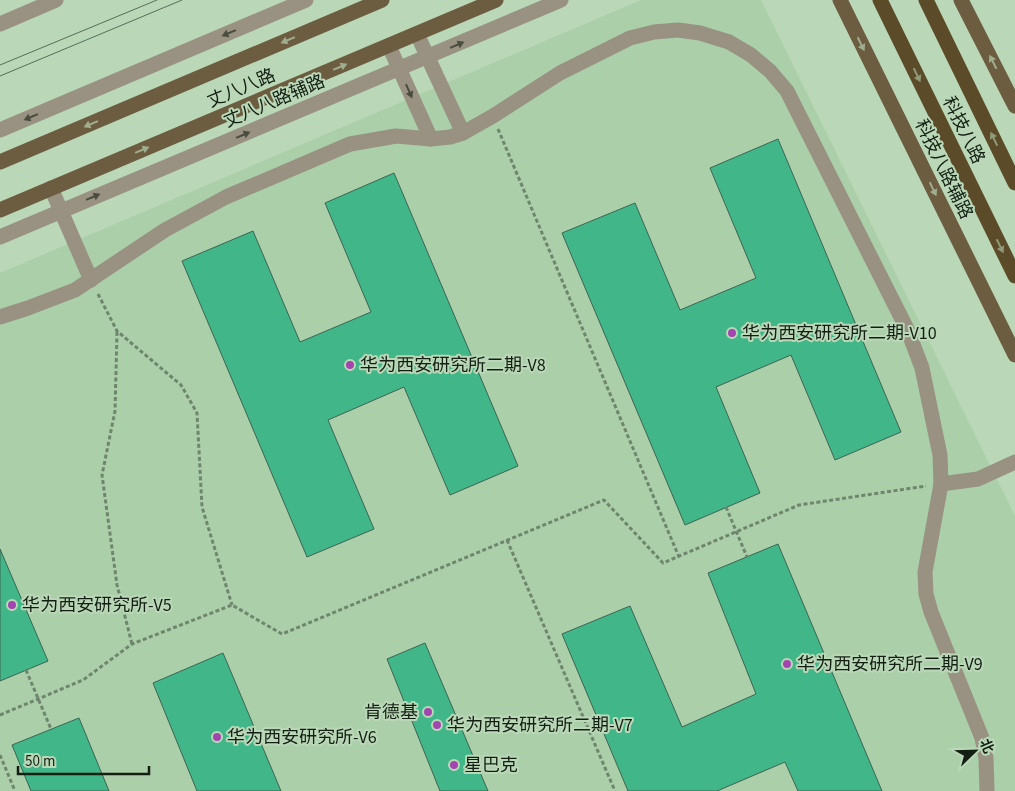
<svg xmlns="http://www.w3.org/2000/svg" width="1015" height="791" font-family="'Source Sans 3','Noto Sans SC',sans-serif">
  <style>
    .built { fill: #abcfa9 }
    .building { fill: #41b789; stroke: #3c6452 }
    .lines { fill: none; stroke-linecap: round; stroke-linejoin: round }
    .path { stroke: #6f856e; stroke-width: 3; stroke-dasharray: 4 2.5; stroke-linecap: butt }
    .minor { stroke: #999181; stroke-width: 15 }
    .major { stroke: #6c5d41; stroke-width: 15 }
    .highway { stroke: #5c4b29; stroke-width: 15 }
    .tram { stroke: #596c58; stroke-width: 1 }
    .oneway { fill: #494d3f }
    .oneway2 { fill: #9fad8e }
    .oneway3 { fill: #909978 }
    .poi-dot { fill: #a345ae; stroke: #bad8b8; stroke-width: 2 }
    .labels { text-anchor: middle; stroke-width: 4; stroke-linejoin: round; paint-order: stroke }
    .street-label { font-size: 18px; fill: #141f13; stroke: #bad8b8 }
    .poi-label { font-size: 18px; fill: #141f13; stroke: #bad8b8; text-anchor: start }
  </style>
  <rect width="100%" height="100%" fill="#bad8b8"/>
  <polygon class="built" points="641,0 761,0 1015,516 1015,791 0,791 0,273"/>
  <g class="building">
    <polygon points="778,139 901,432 835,460 791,355 716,387 760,493 685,525 562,233 635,203 680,310 756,278 710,168"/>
    <polygon points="394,173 518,466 450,495 404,387 328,420 374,529 307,557 182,261 253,231 300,342 371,312 325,203"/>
    <polygon points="778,544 882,791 798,791 785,762 717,791 628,791 562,634 630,606 682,727 756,694 708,573"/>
    <polygon points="0,549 48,661 0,681"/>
    <polygon points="425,643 488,791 440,791 387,659"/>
    <polygon points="223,653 281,791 197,791 153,683"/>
    <polygon points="79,718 109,791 31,791 12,745"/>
  </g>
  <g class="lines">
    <g class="path">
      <polyline points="498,129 679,557"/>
      <polyline points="98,294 117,331 181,385 197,413 202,507 232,605"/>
      <polyline points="117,332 115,411 102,475 117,585 132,644"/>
      <polyline points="726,507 747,557"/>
      <polyline points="507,540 615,791"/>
      <polyline points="26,670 51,729"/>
      <polyline points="0,715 83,680 132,644 232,605 282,634 604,500 663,563 799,505 926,486"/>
      <polyline points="0,755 15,791"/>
    </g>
    <g class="minor">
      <polyline points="0,24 56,0"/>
      <polyline points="417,34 463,133"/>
      <polyline points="389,46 431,139"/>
      <polyline points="0,130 306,0"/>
      <polyline points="51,188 91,280"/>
      <polyline points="0,237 561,0"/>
      <polyline points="0,317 28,308 75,290 165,230 226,197 350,144 396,136 431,139 450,137 463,133 493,116 560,73 630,38 654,32 678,30 700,33 729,42 751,55 770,71 787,91 908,331 922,368 940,455 941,484 925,572 926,594 931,612 982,738 986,758 987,791"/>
      <polyline points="941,484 978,479 1015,462"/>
    </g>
    <g class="major">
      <polyline points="840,0 1015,355"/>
      <polyline points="961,0 1015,106"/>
      <polyline points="0,162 382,0"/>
      <polyline points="0,210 496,0"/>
    </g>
    <g class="highway">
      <polyline points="880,0 1015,276"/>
      <polyline points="926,0 1015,183"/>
    </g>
    <g class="tram">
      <polyline points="0,65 157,0"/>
      <polyline points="0,76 182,0"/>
    </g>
  </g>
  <defs><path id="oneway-solid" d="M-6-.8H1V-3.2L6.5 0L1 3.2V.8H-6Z" transform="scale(1.25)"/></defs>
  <g class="oneway">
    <use href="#oneway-solid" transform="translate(229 33) rotate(157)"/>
    <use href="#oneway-solid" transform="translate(457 45) rotate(-23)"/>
    <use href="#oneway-solid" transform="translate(409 91) rotate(66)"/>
    <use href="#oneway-solid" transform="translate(31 117) rotate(157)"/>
    <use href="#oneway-solid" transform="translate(243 135) rotate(-23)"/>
    <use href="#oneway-solid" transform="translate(93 197) rotate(-23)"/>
  </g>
  <g class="oneway2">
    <use href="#oneway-solid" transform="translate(288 40) rotate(157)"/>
    <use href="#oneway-solid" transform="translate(861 44) rotate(64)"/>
    <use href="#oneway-solid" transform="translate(993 62) rotate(-117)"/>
    <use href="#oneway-solid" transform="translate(340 67) rotate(-23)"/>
    <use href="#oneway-solid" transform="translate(91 124) rotate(157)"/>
    <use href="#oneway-solid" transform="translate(142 150) rotate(-23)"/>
    <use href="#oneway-solid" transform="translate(933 189) rotate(64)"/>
  </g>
  <g class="oneway3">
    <use href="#oneway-solid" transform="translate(917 75) rotate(64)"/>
    <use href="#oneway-solid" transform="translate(994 139) rotate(-116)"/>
    <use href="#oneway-solid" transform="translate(1000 246) rotate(64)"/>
  </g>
  <g class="poi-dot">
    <circle cx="732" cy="333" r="5"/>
    <circle cx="350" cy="365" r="5"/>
    <circle cx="12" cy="605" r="5"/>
    <circle cx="787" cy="664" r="5"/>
    <circle cx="428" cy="712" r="5"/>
    <circle cx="437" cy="725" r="5"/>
    <circle cx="217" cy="737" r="5"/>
    <circle cx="454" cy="765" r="5"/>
  </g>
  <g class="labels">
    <g class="street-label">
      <text transform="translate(241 88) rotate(-23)" y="6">丈八八路</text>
      <text transform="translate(274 101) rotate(-23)" y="6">丈八八路辅路</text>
      <text transform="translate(964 130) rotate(64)" y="6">科技八路</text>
      <text transform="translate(944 169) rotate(64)" y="6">科技八路辅路</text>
    </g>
    <g class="poi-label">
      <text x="742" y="339">华为西安研究所二期-V10</text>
      <text x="360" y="371">华为西安研究所二期-V8</text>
      <text x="22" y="611">华为西安研究所-V5</text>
      <text x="797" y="670">华为西安研究所二期-V9</text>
      <text x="418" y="718" text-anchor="end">肯德基</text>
      <text x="447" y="731">华为西安研究所二期-V7</text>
      <text x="227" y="743">华为西安研究所-V6</text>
      <text x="464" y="771">星巴克</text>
    </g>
  </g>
  <g transform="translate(975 751) rotate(67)" stroke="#bad8b8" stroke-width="4" paint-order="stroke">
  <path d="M0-4L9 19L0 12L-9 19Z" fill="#141f13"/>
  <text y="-8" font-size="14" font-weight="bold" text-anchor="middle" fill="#141f13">北</text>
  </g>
  <path d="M18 766v8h131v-8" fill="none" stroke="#141f13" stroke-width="2.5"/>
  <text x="25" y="766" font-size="15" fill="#141f13" stroke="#bad8b8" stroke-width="4" paint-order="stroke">50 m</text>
</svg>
